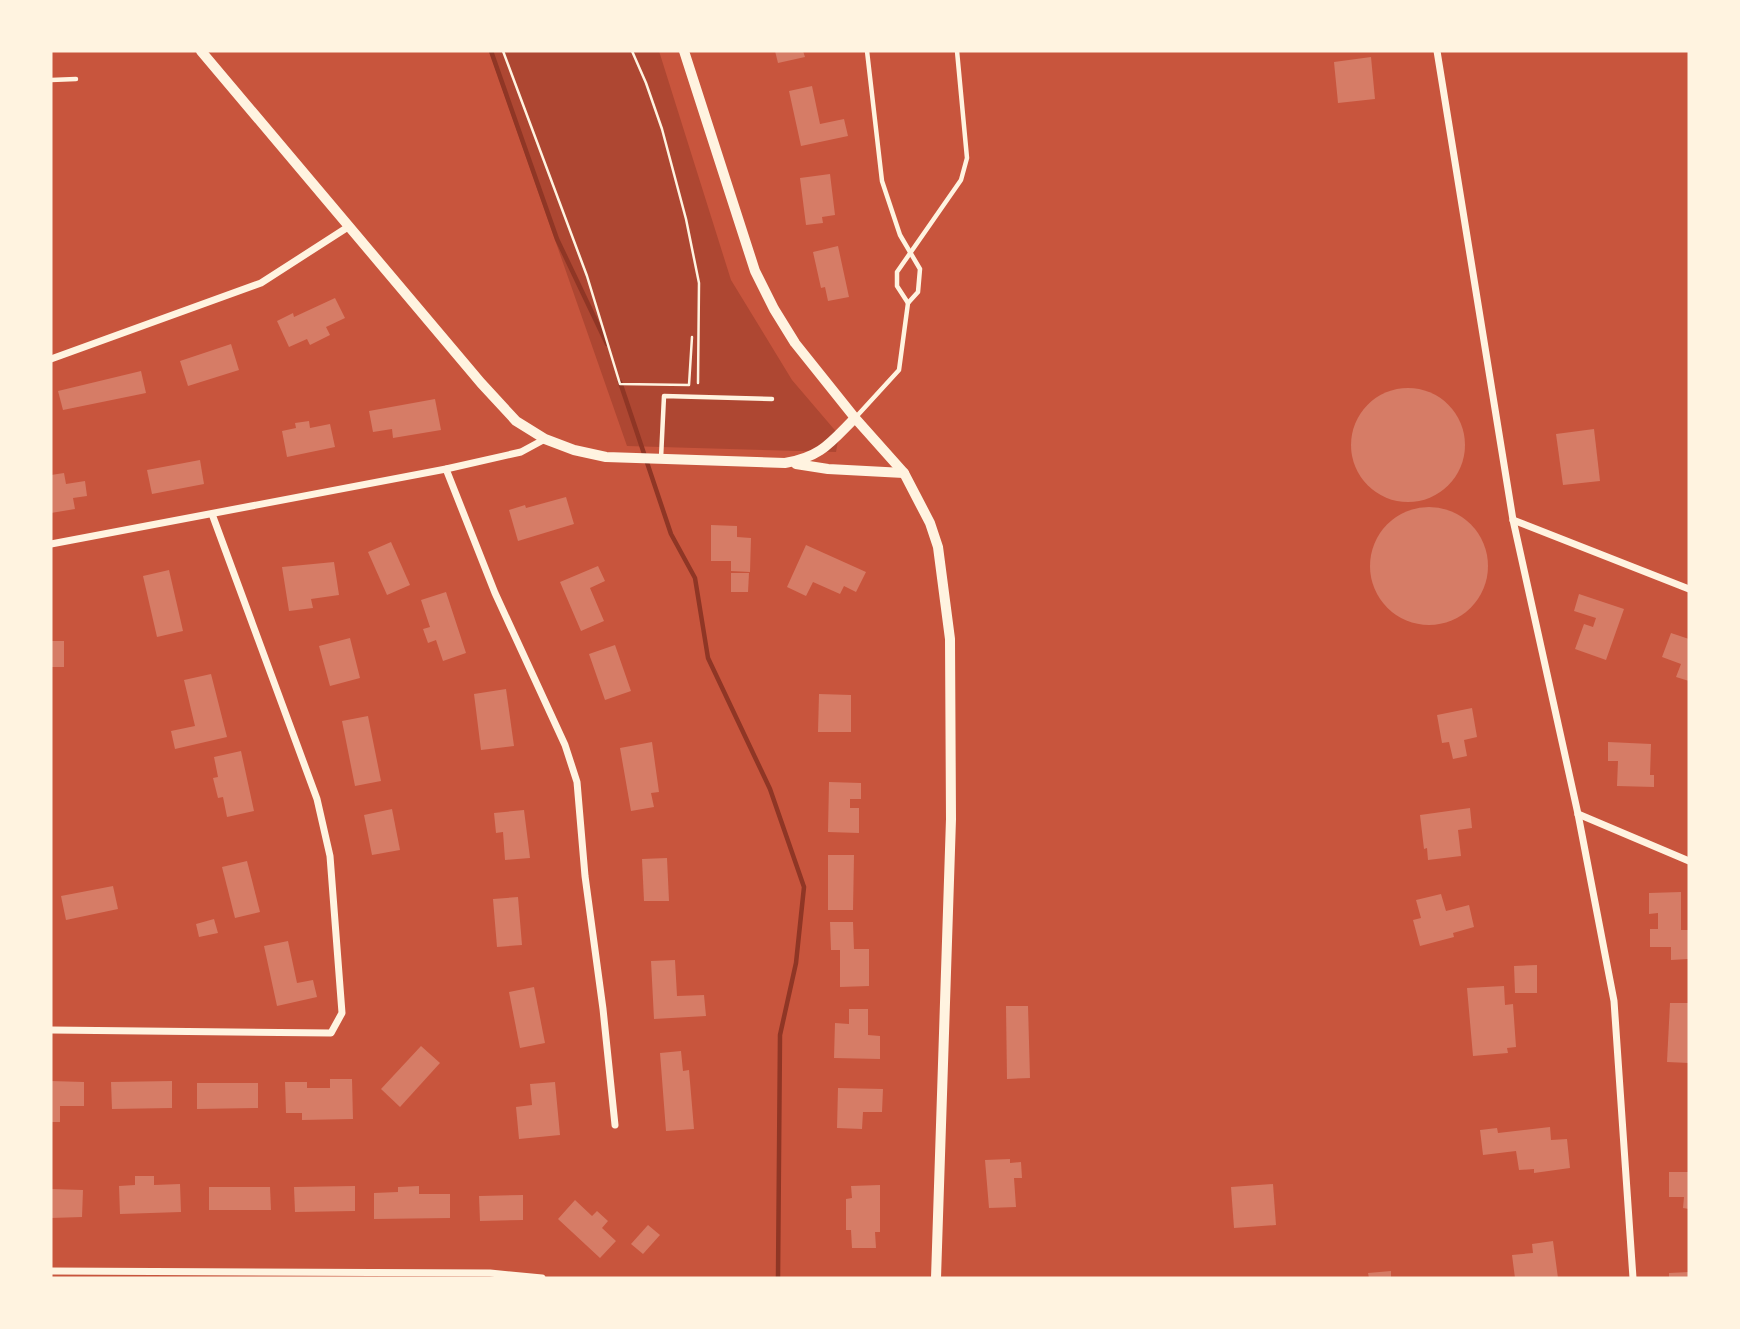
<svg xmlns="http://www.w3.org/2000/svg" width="1740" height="1329" font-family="Jost,sans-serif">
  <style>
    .green { fill: #ae4732 }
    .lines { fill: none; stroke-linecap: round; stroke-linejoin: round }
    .stream { stroke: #8f3625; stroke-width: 4.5 }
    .building { fill: #d67c66 }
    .path { stroke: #fff3e0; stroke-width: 2.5 }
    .service { stroke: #fff3e0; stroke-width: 4.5 }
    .minor { stroke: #fff3e0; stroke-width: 7 }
    .tertiary { stroke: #fff3e0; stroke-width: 10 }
  </style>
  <rect width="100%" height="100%" fill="#c8553d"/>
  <polygon class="green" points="489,51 659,51 731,280 792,380 839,435 836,452 627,446"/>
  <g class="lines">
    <g class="stream">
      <polyline points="491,51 557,239 607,344"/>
      <polyline points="620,382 671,534 695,578 708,658 770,789 804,887 796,963 780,1035 778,1278"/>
    </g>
  </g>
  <g class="building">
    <polygon points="775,51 803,51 805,57 778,63"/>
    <polygon points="1371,57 1375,99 1338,103 1334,62"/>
    <polygon points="812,86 820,124 844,119 848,136 801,146 789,91"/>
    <polygon points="830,174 835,215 822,217 823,223 806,225 800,178"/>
    <polygon points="838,246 849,297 828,301 825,287 821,288 813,252"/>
    <polygon points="335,298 345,318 326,327 330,335 310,345 307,339 289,347 277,321 293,313 294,317"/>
    <polygon points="231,344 239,370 188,386 180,361"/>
    <polygon points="141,371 146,393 63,410 58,391"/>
    <circle cx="1408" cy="445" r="57"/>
    <polygon points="435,399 441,430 393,438 392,429 373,432 369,411"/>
    <polygon points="309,421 310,428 330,424 335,447 287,457 282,431 296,428 295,423"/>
    <polygon points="1594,429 1600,481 1563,485 1556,434"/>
    <polygon points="200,460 204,484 152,494 147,470"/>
    <polygon points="64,473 66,484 85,481 87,496 73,498 75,509 51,513 51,475"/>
    <polygon points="566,497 574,524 518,541 509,510 525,505 526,508"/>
    <circle cx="1429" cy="566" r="59"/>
    <polygon points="711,525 737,526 737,537 751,538 750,572 731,571 731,561 711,561"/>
    <polygon points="391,542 410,585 387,595 368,552"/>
    <polygon points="806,545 866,572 856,592 844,586 840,594 813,582 806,596 787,587"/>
    <polygon points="334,562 339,595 311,599 313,608 289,611 282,567"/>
    <polygon points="598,566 605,581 590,588 604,621 581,631 560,582"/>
    <polygon points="169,570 183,631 157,637 143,576"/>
    <polygon points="731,573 749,573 748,592 731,592"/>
    <polygon points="446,592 466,653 443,661 436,640 428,643 423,629 430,627 421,600"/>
    <polygon points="1579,594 1624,609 1606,660 1575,649 1584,624 1593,627 1596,618 1574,611"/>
    <polygon points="1671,633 1689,639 1689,681 1676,677 1681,664 1662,657"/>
    <polygon points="350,638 360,678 330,686 319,646"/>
    <rect x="51" y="641" width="13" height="26"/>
    <polygon points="615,645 631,691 605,700 589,654"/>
    <polygon points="211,674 227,737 175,749 171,731 195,726 184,680"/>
    <polygon points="506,689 514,746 481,750 474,694"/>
    <polygon points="819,694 851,695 851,732 818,732"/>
    <polygon points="1472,708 1477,737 1464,740 1467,756 1453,759 1449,742 1442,743 1437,715"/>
    <polygon points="368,716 381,781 355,786 342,721"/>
    <polygon points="652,742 659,792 651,793 654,807 631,811 620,748"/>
    <polygon points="1608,742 1651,744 1650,775 1654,775 1654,787 1617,786 1618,761 1608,761"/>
    <polygon points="241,751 254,811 227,817 223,797 218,798 213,778 218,777 214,757"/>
    <polygon points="829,782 861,783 861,799 850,799 850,808 859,808 859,833 828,832"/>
    <polygon points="1470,808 1472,828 1458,830 1461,856 1428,860 1427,848 1424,849 1420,815"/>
    <polygon points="392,809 400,850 372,855 364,815"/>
    <polygon points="524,810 530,858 505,860 503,832 496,833 494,813"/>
    <polygon points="828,855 854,855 853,910 828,910"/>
    <polygon points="667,858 669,901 644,901 642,859"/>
    <polygon points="247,861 260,912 235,918 222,867"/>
    <polygon points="113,886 118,909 66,920 61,896"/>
    <polygon points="1681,892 1681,930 1688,930 1688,959 1671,960 1671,947 1650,947 1650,929 1658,929 1658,913 1649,914 1649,893"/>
    <polygon points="1441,894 1446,911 1469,905 1474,927 1453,933 1454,937 1420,946 1413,920 1421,918 1416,900"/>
    <polygon points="518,897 522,945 497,947 493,899"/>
    <polygon points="214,919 218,933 199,937 196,924"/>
    <polygon points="830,922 853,922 854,949 869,949 869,986 840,987 840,950 831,950"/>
    <polygon points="288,941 297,983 313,980 317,997 277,1006 264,946"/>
    <polygon points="675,960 677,996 704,995 706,1016 654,1019 651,961"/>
    <polygon points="1537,965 1537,993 1515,993 1514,966"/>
    <polygon points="1504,986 1505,1005 1513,1004 1516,1047 1507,1048 1508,1053 1473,1056 1467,988"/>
    <polygon points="534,987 545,1043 520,1048 509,992"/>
    <polygon points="1670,1003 1689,1003 1689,1063 1667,1062"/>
    <polygon points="1006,1006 1028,1006 1030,1078 1007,1079"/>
    <polygon points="849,1009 868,1009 868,1035 880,1036 880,1059 834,1058 835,1023 849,1024"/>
    <polygon points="421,1046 440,1063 400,1107 381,1089"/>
    <polygon points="681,1051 683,1071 689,1070 694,1129 666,1131 660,1053"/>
    <polygon points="330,1079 352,1079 353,1119 302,1120 302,1113 286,1113 285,1082 307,1082 307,1088 330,1088"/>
    <polygon points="51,1081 84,1082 84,1106 60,1106 60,1122 51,1122"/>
    <polygon points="172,1081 172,1108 112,1109 111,1082"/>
    <polygon points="555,1082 560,1135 519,1139 516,1107 532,1105 530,1084"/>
    <polygon points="197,1083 258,1083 258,1108 197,1109"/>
    <polygon points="838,1088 883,1089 882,1112 863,1112 862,1129 837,1128"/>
    <polygon points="1550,1127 1551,1140 1567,1139 1570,1168 1534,1173 1534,1169 1519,1170 1516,1151 1483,1155 1480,1130 1497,1128 1498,1133"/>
    <polygon points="1010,1159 1010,1163 1021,1162 1022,1178 1014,1178 1016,1207 989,1208 985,1160"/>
    <polygon points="1669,1172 1689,1172 1689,1209 1683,1208 1684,1197 1669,1197"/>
    <polygon points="135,1176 154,1176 154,1185 180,1184 181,1212 120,1214 119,1186 135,1185"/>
    <polygon points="1273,1184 1276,1225 1234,1228 1231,1187"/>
    <polygon points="880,1185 880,1232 875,1232 876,1248 852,1248 851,1230 846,1230 846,1199 852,1198 851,1186"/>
    <polygon points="355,1186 355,1211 295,1212 294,1187"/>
    <polygon points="419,1186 419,1194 450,1194 450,1218 374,1219 374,1193 398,1192 398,1187"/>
    <polygon points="209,1187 270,1187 271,1210 209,1210"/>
    <polygon points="51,1189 83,1190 82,1217 51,1218"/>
    <polygon points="523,1195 523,1220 480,1221 479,1196"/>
    <polygon points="575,1200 592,1216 597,1211 608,1221 602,1228 616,1241 600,1258 558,1219"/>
    <polygon points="648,1225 660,1235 643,1254 631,1244"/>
    <polygon points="1553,1241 1558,1278 1515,1278 1512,1255 1533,1253 1532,1244"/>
    <polygon points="1391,1271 1391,1277 1369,1278 1368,1273"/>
    <polygon points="1689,1272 1689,1278 1669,1278 1669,1273"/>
  </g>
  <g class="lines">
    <g class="path">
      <polyline points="503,51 587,276 620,384 689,385 692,337"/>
      <polyline points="632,51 646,83 662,129 686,219 699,283 698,383"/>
    </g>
    <g class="service">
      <polyline points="51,80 76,79"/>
      <polyline points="908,303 897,286 897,272 961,180 967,158 957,51"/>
      <polyline points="856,417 899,370 908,303 918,292 920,269 900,235 882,181 867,51"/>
      <polyline points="661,458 664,396 772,399"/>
    </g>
    <g class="minor">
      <polyline points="1437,51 1513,520 1578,814 1614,1001 1633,1278"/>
      <polyline points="51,359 261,283 348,227"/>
      <polyline points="446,469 495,593 565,745 577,782 585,876 603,1009 615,1125"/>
      <polyline points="1513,520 1689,589"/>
      <polyline points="51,544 446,469 521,452 545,439"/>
      <polyline points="1578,814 1689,861"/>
      <polyline points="51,1030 331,1033 342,1013 330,856 317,799 212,514"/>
      <polyline points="51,1271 490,1273 542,1278"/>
    </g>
    <g class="tertiary">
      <path d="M201,51L481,383L516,421L545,439L574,450L606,457L785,463C821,457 830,443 855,418"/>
      <polyline points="684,51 755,271 774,309 795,343 855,418 904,473 930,523 938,547 950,639 951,819 936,1278"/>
      <polyline points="796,464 828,469 904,473"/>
    </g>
  </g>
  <rect width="1740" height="1329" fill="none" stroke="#fff3e0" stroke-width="105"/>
</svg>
